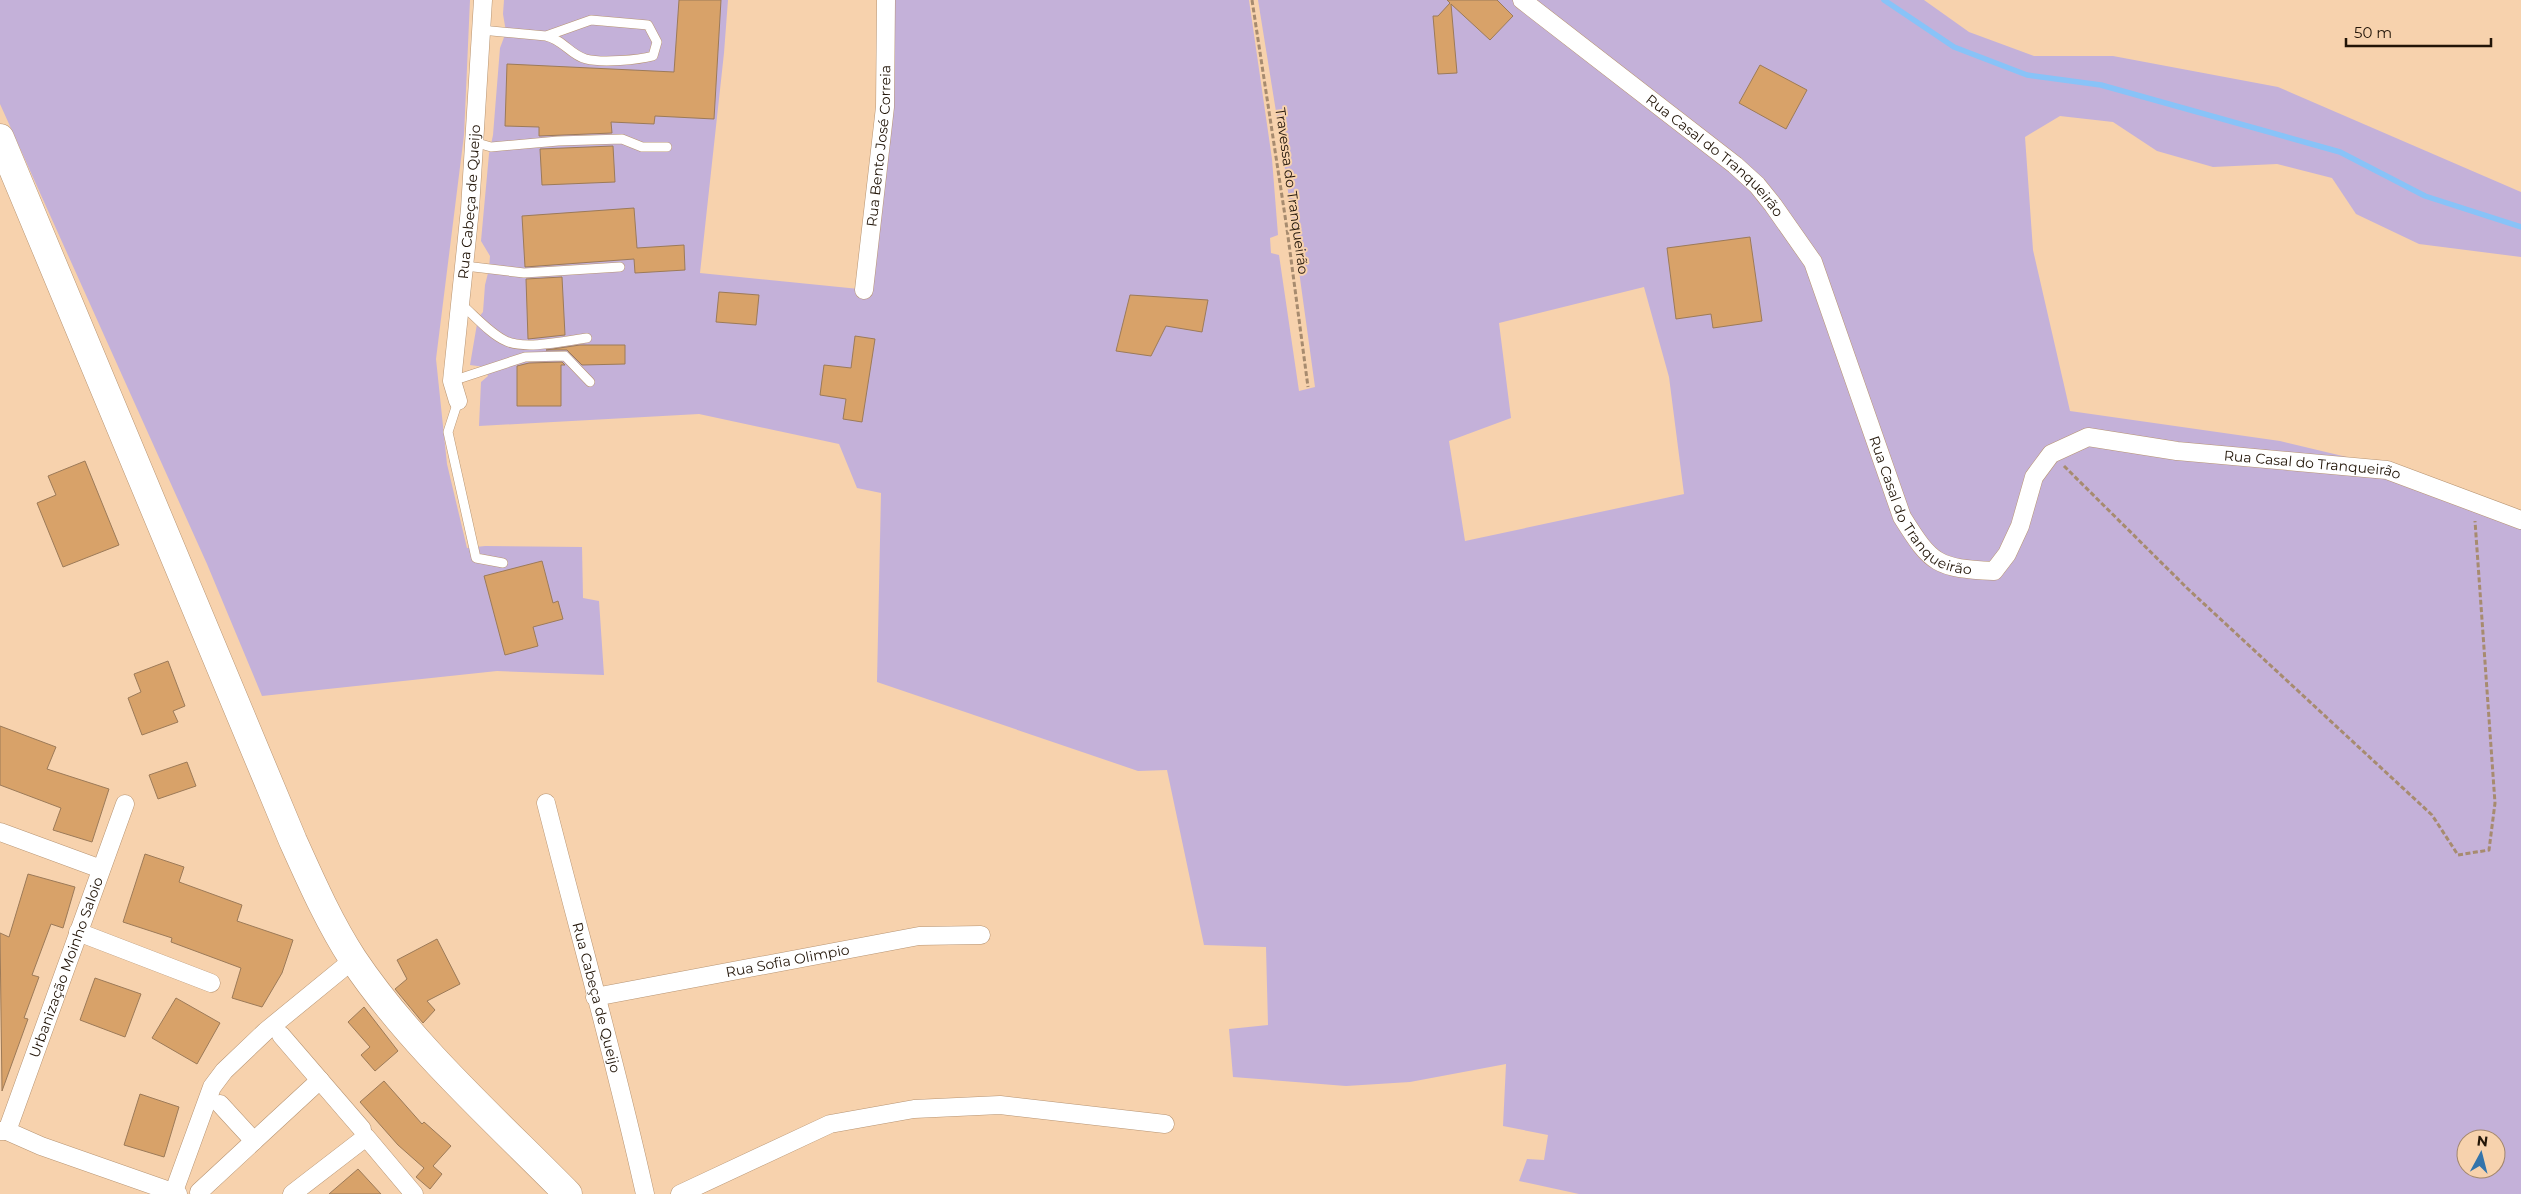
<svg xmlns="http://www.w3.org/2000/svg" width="2521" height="1194" font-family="Montserrat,sans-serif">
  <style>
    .green { fill: #c4b1d9; fill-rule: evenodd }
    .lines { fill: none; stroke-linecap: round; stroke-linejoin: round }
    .stream { stroke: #88c3f8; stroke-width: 5.5 }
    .building { fill: #d8a269; stroke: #9c7a58 }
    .lane-casing { stroke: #b79472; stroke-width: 10 }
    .street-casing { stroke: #b79472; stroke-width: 19 }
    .primary-casing { stroke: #b79472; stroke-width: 29 }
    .path { stroke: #a78b6f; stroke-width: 3; stroke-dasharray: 5 2.5; stroke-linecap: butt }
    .lane { stroke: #fff; stroke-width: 9 }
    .street { stroke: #fff; stroke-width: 18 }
    .primary { stroke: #fff; stroke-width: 28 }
    .labels { text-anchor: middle; stroke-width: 4; stroke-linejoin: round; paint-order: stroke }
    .street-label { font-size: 14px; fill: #221508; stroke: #f7d2ad }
  </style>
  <rect width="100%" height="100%" fill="#f7d2ad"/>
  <g class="green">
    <polygon points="0,0 470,0 464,135 436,359 447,464 467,548 485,546 582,547 583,598 599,601 604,675 497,671 262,696 207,564 0,104"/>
    <path d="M504,0H728L724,53L700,273L859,289L890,0H1249L1272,159L1278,235L1270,238L1271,253L1279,255L1299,391L1315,387L1283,155L1258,0H1514L1759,191L1813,262L1918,548L1996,573L2036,478L2054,456L2088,439L2387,470L2521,521V1194H1579L1519,1181L1527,1159L1544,1160L1548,1135L1503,1126L1506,1064L1410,1082L1346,1086L1233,1077L1229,1029L1268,1025L1266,947L1204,945L1167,770L1138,771L877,682L881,493L857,488L839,444L699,414L479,426L481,382L488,376L485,367L470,365L478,318L483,312L485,285L489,269L490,256L481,241L489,154L493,135L500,48L506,32L503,14ZM1644,287L1669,377L1684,494L1465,541L1449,441L1511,418L1499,323ZM2466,1139H2496V1169H2466Z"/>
    <path d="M1535,0H1924L1969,32L2034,56H2113L2278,87L2521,192V257L2419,244L2356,214L2332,178L2277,164L2213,167L2157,151L2113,122L2060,116L2025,137L2033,250L2070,411L2280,441L2372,463L2088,436L2050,452L1993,567L1958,566L1922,545L1887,455L1778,199ZM1760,65L1807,90L1786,128L1739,103Z"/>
  </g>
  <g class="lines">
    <polyline class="stream" points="1884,0 1954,47 2027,75 2101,85 2340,152 2425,196 2521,227"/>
  </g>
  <g class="building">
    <polygon points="679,0 721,0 714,119 655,116 654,124 611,122 612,133 539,136 539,127 505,126 507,64 674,72"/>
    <polygon points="1447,0 1497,0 1513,16 1490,40 1451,4 1457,73 1438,74 1433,16 1438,16 1450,3"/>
    <polygon points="1760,65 1807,90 1786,129 1739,103"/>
    <polygon points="613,146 615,182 542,185 540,149"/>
    <polygon points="634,208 637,248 684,245 685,270 635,273 634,259 525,267 522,216"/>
    <polygon points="1750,237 1762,321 1713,328 1711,314 1676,319 1667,248"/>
    <polygon points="562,277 565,335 528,339 526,279"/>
    <polygon points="719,292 759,295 756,325 716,322"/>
    <polygon points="1130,295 1208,300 1202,332 1166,326 1151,356 1116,351"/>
    <polygon points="855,336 875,339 862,422 843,419 846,399 820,395 824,365 851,368"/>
    <polygon points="580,345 625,345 625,364 582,365 567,350 546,350"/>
    <polygon points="562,362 565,365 561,365 561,406 517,406 517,366 529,363"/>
    <polygon points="85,461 119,545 63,567 37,503 56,495 48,476"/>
    <polygon points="542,561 553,603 558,601 563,619 533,627 538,646 505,655 484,576"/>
    <polygon points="168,661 185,706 173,711 178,722 142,735 128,698 141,692 134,674"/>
    <polygon points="0,726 56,747 47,769 109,789 92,842 53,830 61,808 0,785"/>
    <polygon points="187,762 196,786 158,799 149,775"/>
    <polygon points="145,854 184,867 179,882 242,905 237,921 293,940 282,973 262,1007 232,998 241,968 171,942 172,938 123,922"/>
    <polygon points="28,874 75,887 63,928 51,924 32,975 39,977 24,1018 28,1019 2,1091 0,933 9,937"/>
    <polygon points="437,939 460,984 427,1001 435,1010 423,1023 395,989 407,979 397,960"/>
    <polygon points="95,978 141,994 125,1037 80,1020"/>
    <polygon points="176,998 220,1023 197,1064 152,1038"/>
    <polygon points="364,1007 398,1051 375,1071 361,1055 370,1047 348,1022"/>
    <polygon points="384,1081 422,1124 424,1122 451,1146 433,1166 442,1174 430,1189 416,1177 424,1168 398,1145 360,1102"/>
    <polygon points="140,1094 179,1107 164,1157 124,1145"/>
    <polygon points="358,1169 381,1194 329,1194"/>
  </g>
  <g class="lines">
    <g class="lane-casing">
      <g id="lane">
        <path d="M481,30L546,36L591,20L648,25L657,42L653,56C638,60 602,63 586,59C570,55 564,40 546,36"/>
        <polyline points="474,142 491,147 558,141 622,139 642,147 667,147"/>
        <polyline points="465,266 524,273 620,267"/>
        <path d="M461,304C474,315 490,334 506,341C525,350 565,341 587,338"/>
        <polyline points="452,381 525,357 565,356 590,382"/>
        <polyline points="458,401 448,432 476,558 503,563"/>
      </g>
    </g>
    <g class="street-casing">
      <g id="street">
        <path id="s1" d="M1522,0L1735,165L1757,185L1773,205L1813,262L1902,517C1932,565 1937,568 1994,571L2007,554L2020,526L2034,477L2051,454L2088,437L2177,451L2387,470L2521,520"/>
        <path id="s2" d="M864,290L885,107L886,0"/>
        <path id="s3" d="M458,401L452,381L470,209L483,0"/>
        <path id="s4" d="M546,803C579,933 616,1063 645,1194"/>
        <polyline points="0,832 101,869"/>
        <polyline points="78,932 211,983"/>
        <path id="s5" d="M595,997L919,936L981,935"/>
        <polyline points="281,1035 362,1129"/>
        <polyline points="220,1104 254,1141 320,1080"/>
        <polyline points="0,1131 7,1131 41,1146 178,1194"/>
        <path id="s6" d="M7,1131L125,804"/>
        <polyline points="199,1192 254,1141"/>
        <polyline points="173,1194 212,1087 224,1071 266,1031 354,959"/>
        <polyline points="292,1194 366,1137 414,1194"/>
        <polyline points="680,1194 830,1124 914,1109 1000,1105 1165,1124"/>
      </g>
    </g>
    <g class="primary-casing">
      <path id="primary" d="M0,138L293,841C311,881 329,922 353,959C409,1043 497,1122 568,1194"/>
    </g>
    <g class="path">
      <polyline points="1252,0 1287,229 1308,387"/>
      <polyline points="2064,466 2188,589 2432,815 2458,855 2489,850 2495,803 2475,521"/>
    </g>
    <use href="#lane" class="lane"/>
    <use href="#street" class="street"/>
    <use href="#primary" class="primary"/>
  </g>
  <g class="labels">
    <g class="street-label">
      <text dy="5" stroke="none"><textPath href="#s2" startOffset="145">Rua Bento José Correia</textPath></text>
      <text dy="5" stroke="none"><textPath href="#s1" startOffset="248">Rua Casal do Tranqueirão</textPath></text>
      <text transform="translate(1292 191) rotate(82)" y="5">Travessa do Tranqueirão</text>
      <text dy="5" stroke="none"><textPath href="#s3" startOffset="201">Rua Cabeça de Queijo</textPath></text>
      <text dy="5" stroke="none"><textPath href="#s1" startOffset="1178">Rua Casal do Tranqueirão</textPath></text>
      <text dy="5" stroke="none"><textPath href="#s1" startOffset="668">Rua Casal do Tranqueirão</textPath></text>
      <text dy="5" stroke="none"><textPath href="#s5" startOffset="196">Rua Sofia Olimpio</textPath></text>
      <text dy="5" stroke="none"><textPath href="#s6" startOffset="174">Urbanização Moinho Saloio</textPath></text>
      <text dy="5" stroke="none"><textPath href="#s4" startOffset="201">Rua Cabeça de Queijo</textPath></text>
    </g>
  </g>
  <g transform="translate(2481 1154) rotate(7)"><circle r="24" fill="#f7d2ad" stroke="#a2866b"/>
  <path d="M0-4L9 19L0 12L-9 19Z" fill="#3374ab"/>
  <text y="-8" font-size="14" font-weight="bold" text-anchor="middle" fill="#221508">N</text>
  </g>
  <path d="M2346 38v8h145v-8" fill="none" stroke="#221508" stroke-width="2.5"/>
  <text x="2354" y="38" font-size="15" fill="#221508" stroke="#f7d2ad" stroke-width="4" paint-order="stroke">50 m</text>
</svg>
